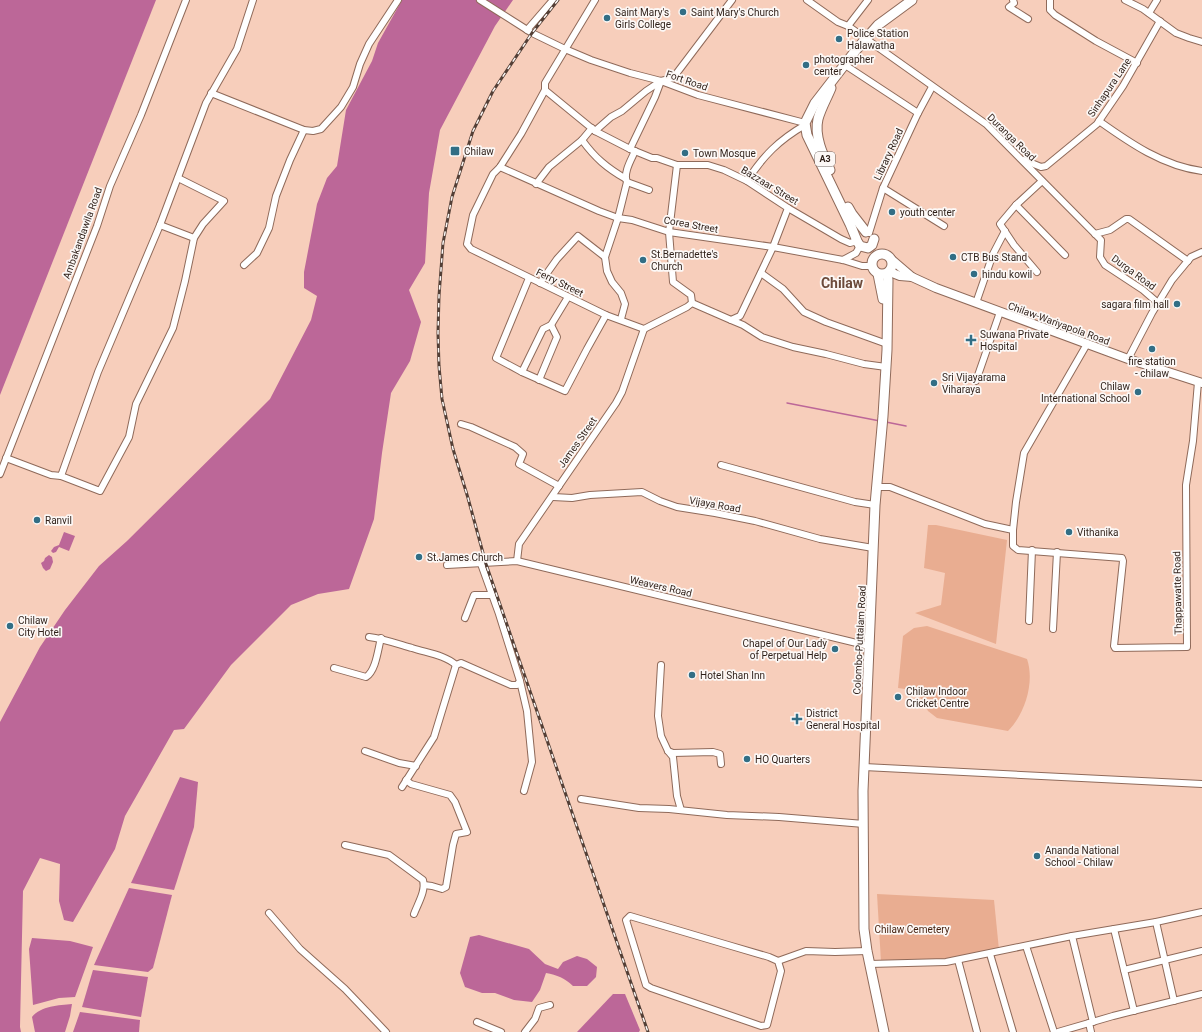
<svg xmlns="http://www.w3.org/2000/svg" width="1202" height="1032" font-family="Roboto,sans-serif">
  <style>
    .green { fill: #e9ad91 }
    .water { fill: #bc6798 }
    .lines { fill: none; stroke-linecap: round; stroke-linejoin: round }
    .stream { stroke: #bc6798; stroke-width: 1.5 }
    .minor-casing { stroke: #8f6a5a; stroke-width: 8 }
    .major-casing { stroke: #8f6a5a; stroke-width: 10 }
    .highway-casing { stroke: #8f6a5a; stroke-width: 11 }
    .minor { stroke: #fff; stroke-width: 6 }
    .major { stroke: #fff; stroke-width: 8 }
    .highway { stroke: #fff; stroke-width: 9 }
    .rail-casing { stroke: #533f36; stroke-width: 3 }
    .rail { stroke: #fcf8f6; stroke-width: 1.5; stroke-dasharray: 4.5; stroke-linecap: butt }
    .poi-dot { fill: #326e85; stroke: #fcf8f6; stroke-width: 1.5 }
    .labels { text-anchor: middle; stroke-width: 3.5; stroke-linejoin: round; paint-order: stroke }
    .shield { fill: #fcf8f6; stroke: #6c605b; stroke-width: 1 }
    .shield-label { font-size: 9px; font-weight: bold; fill: #2e1f18 }
    .poi-label { font-size: 10px; fill: #2e1f18; stroke: #fcf8f6; text-anchor: start }
    .street-label { font-size: 10px; fill: #2e1f18; stroke: #fcf8f6 }
    .park-label { font-size: 10px; fill: #431f0d; stroke: #fcf8f6 }
    .district-label { font-size: 14px; font-weight: bold; fill: #6c4a3a; stroke: #fcf8f6 }
  </style>
  <rect width="100%" height="100%" fill="#f7cebb"/>
  <g class="green">
    <polygon points="928,525 936,525 1007,540 996,644 915,613 941,605 945,573 924,568"/>
    <path d="M927,626L1027,659C1035,682 1025,714 1008,731L937,718L928,711L919,695L912,690L898,688L903,636L914,628Z"/>
    <polygon points="877,894 994,900 999,950 935,960 881,962"/>
  </g>
  <g class="water">
    <polygon points="0,0 156,0 0,395"/>
    <polygon points="402,0 513,0 495,26 440,130 429,193 425,263 409,290 421,322 410,361 391,393 382,453 374,519 349,589 318,594 291,605 231,665 184,729 174,730 125,816 115,849 73,922 64,920 59,901 60,864 40,858 23,891 20,1027 21,1032 0,1032 0,722 40,647 65,610 99,566 127,541 270,399 311,320 317,296 304,288 304,272 317,204 327,178 337,166 346,110 372,61 378,43"/>
    <polygon points="64,532 75,536 69,551 59,547 56,552 53,553 51,551 54,547 59,545"/>
    <polygon points="49,555 52,557 53,562 50,569 46,571 43,568 41,563 44,561 45,558"/>
    <polygon points="180,777 198,782 194,827 174,890 131,883"/>
    <polygon points="129,888 172,895 153,968 148,972 94,965"/>
    <path d="M479,935L529,949L545,964L558,969L563,962L577,956L587,959L597,967L596,977L587,986H573C565,978 557,975 546,973L540,990L532,1002L514,1000L495,993H482L465,987L460,973L470,937Z"/>
    <polygon points="32,938 70,941 93,947 75,997 59,998 33,1005 29,949"/>
    <polygon points="93,970 148,977 141,1017 82,1007"/>
    <polygon points="613,994 625,994 640,1030 639,1032 577,1032"/>
    <path d="M72,1004L70,1016L65,1032H35L32,1017C41,1006 59,1005 72,1004Z"/>
    <polygon points="80,1012 140,1020 139,1032 73,1032"/>
  </g>
  <g class="lines">
    <g class="stream">
      <polyline points="787,403 880,421"/>
      <polyline points="886,422 906,426"/>
    </g>
    <g class="minor-casing">
      <g id="minor">
        <polyline points="480,0 532,33 565,49 591,60 630,73 661,81 698,95 805,123"/>
        <polyline points="595,0 545,83 545,90 521,134 500,167 493,174 473,215 467,244 471,249 606,315 644,329 687,307 692,303 731,320 740,316 742,312 773,247 788,208"/>
        <polyline points="807,0 838,22 848,26 986,124 1101,240 1100,257 1105,265 1143,290 1158,303"/>
        <polyline points="1013,0 1014,3 1009,7 1028,19"/>
        <polyline points="1050,0 1050,10 1055,15 1096,41 1137,63"/>
        <polyline points="1125,0 1143,9 1176,33 1189,38 1202,42"/>
        <polyline points="1149,13 1157,0"/>
        <polyline points="848,26 868,0"/>
        <polyline points="527,30 553,0"/>
        <polyline points="845,65 918,113"/>
        <polyline points="545,90 595,131 630,149 652,158 657,158 677,165 708,165 724,170 747,181 788,208 841,239 850,243 857,241"/>
        <polyline points="211,93 304,130 313,131 321,129 341,107 353,87 360,64 369,44 398,0"/>
        <path d="M1099,121C1130,143 1163,166 1202,171"/>
        <polyline points="595,131 611,117 622,111 646,91 661,81 673,78 732,0"/>
        <path d="M582,140C595,158 607,168 626,179"/>
        <polyline points="630,149 655,97 661,81"/>
        <polyline points="1024,160 1041,167 1046,166 1097,124 1123,86 1160,21"/>
        <polyline points="677,165 669,232 673,282 691,295 692,303"/>
        <polyline points="500,167 599,211 618,218 632,220 669,232 773,247 843,260 862,266 872,266"/>
        <path d="M747,181C763,156 779,140 805,125"/>
        <polyline points="627,182 649,190"/>
        <polyline points="536,184 549,167 582,140 592,128"/>
        <polyline points="883,188 944,226"/>
        <polyline points="1016,205 1065,255"/>
        <polyline points="160,225 194,238"/>
        <polyline points="869,233 883,188 918,113 932,87"/>
        <polyline points="1095,234 1110,230 1126,219 1129,219 1188,261"/>
        <polyline points="843,260 856,253 860,246"/>
        <polyline points="244,265 257,253 269,228 276,196 290,160 304,130"/>
        <polyline points="1037,272 1014,245 1000,224 1016,205 1042,181"/>
        <polyline points="761,273 783,289 804,312 826,322 887,344"/>
        <polyline points="529,278 496,358 522,372 565,391 587,349 606,315"/>
        <polyline points="540,283 557,259 578,236 605,257"/>
        <polyline points="976,303 993,254 1005,231"/>
        <path d="M621,319L625,304L621,293L612,282L607,271L605,257L618,218L627,182C623,173 631,160 635,151"/>
        <polyline points="731,320 743,325 762,337 793,347 826,354 864,364 886,367"/>
        <polyline points="1087,344 1024,453 1016,502 1013,530 1013,546 1018,550 1122,558 1123,561 1114,646 1115,648 1187,647 1186,485 1193,441 1198,382"/>
        <polyline points="1128,359 1152,313 1172,280 1191,257 1202,252"/>
        <polyline points="522,372 543,329 551,325 568,297"/>
        <polyline points="539,380 557,337 551,325"/>
        <polyline points="976,381 1000,312"/>
        <polyline points="461,424 471,427 515,447 523,454 519,464 559,486"/>
        <polyline points="6,458 51,475 61,476 98,372 160,225 206,103 237,49 253,0"/>
        <polyline points="721,465 855,502 875,505"/>
        <polyline points="0,474 97,226 110,186 141,115 186,0"/>
        <polyline points="61,476 100,491 129,437 136,404 173,328 185,281 194,238 203,224 224,201 178,178"/>
        <polyline points="876,487 890,487 985,524 1013,530"/>
        <polyline points="553,497 572,498 590,495 642,492 660,501 677,507 715,513 755,521 820,539 873,548"/>
        <polyline points="517,561 519,544 616,403 622,392 644,329"/>
        <polyline points="447,565 517,561 869,646"/>
        <polyline points="465,618 474,595 492,595"/>
        <polyline points="1029,621 1032,550"/>
        <polyline points="1053,629 1057,552"/>
        <path d="M369,637C384,639 398,644 412,648C427,653 445,655 456,665"/>
        <polyline points="661,665 658,716 661,736 668,751 673,757 677,796 681,810"/>
        <path d="M334,668L366,677C376,671 378,649 381,638"/>
        <polyline points="520,681 527,711 532,762 524,791"/>
        <polyline points="365,751 399,763 416,766"/>
        <polyline points="668,751 673,753 713,752 720,754 721,764"/>
        <polyline points="864,767 1202,784"/>
        <polyline points="406,780 411,784 450,795 455,802 467,832 456,834 453,845 446,887 442,889 432,886 424,885"/>
        <polyline points="402,787 434,737 456,665 461,663 511,685 517,685 520,681 499,614 481,564"/>
        <polyline points="581,799 639,808 669,809 727,815 779,817 864,824"/>
        <path d="M345,845L389,855L423,880C426,891 418,903 414,914"/>
        <polyline points="269,913 300,949 345,989 386,1032"/>
        <polygon points="630,916 728,945 769,957 778,961 781,971 767,1025 761,1026 651,988 646,985 626,920"/>
        <polyline points="1156,922 1174,1001"/>
        <polyline points="1114,929 1134,1011"/>
        <polyline points="1072,936 1093,1022"/>
        <polyline points="1026,946 1054,1032"/>
        <polyline points="990,954 1013,1032"/>
        <polyline points="958,960 977,1032"/>
        <polyline points="778,961 806,951 835,952 867,951"/>
        <polyline points="869,964 946,962 1072,936 1156,922 1202,912"/>
        <polyline points="1124,970 1202,951"/>
        <polyline points="477,1022 501,1032"/>
        <polyline points="1089,1023 1091,1032"/>
        <polyline points="525,1032 535,1019 539,1008 550,1005"/>
        <polyline points="1058,1032 1113,1016 1202,994"/>
      </g>
    </g>
    <g class="major-casing">
      <g id="major">
        <polyline points="891,259 912,277 936,288 1128,359 1202,383"/>
        <polyline points="890,272 900,276 912,277"/>
      </g>
    </g>
    <g class="highway-casing">
      <g id="highway">
        <path d="M830,170C823,155 814,136 818,119C821,108 827,98 831,88"/>
        <polyline points="848,207 852,214 866,232"/>
        <polyline points="874,239 872,245 868,248 860,246 857,241 850,224 807,135 805,123 815,103 856,50 878,25 912,0"/>
        <circle cx="882" cy="264" r="10"/>
        <polyline points="878,274 883,299"/>
        <polyline points="884,1032 867,951 864,929 863,791 875,505 883,416 887,350 888,280 887,274"/>
      </g>
    </g>
    <use href="#minor" class="minor"/>
    <use href="#major" class="major"/>
    <use href="#highway" class="highway"/>
    <g class="rail-casing">
      <polyline id="rail" points="558,0 532,33 493,91 473,131 452,197 443,243 439,296 438,333 439,366 442,399 453,449 468,498 486,564 648,1032"/>
    </g>
    <use href="#rail" class="rail"/>
  </g>
  <g class="poi-dot">
    <circle cx="683" cy="12" r="4"/>
    <circle cx="607" cy="18" r="4"/>
    <circle cx="839" cy="39" r="4"/>
    <circle cx="806" cy="65" r="4"/>
    <rect x="450" y="146" width="10" height="10" rx="2"/>
    <circle cx="685" cy="153" r="4"/>
    <circle cx="892" cy="212" r="4"/>
    <circle cx="953" cy="257" r="4"/>
    <circle cx="643" cy="260" r="4"/>
    <circle cx="974" cy="274" r="4"/>
    <circle cx="1177" cy="304" r="4"/>
    <path d="M969 334h4v4h4v4h-4v4h-4v-4h-4v-4h4z"/>
    <circle cx="1152" cy="349" r="4"/>
    <circle cx="934" cy="383" r="4"/>
    <circle cx="1138" cy="392" r="4"/>
    <circle cx="37" cy="520" r="4"/>
    <circle cx="1069" cy="532" r="4"/>
    <circle cx="419" cy="557" r="4"/>
    <circle cx="10" cy="626" r="4"/>
    <circle cx="835" cy="649" r="4"/>
    <circle cx="692" cy="675" r="4"/>
    <circle cx="898" cy="697" r="4"/>
    <path d="M795 713h4v4h4v4h-4v4h-4v-4h-4v-4h4z"/>
    <circle cx="747" cy="759" r="4"/>
    <circle cx="1037" cy="856" r="4"/>
  </g>
  <g class="labels">
    <rect class="shield" x="815" y="152" width="20" height="14" rx="3"/>
    <g class="shield-label">
      <text x="825" y="162">A3</text>
    </g>
    <g class="poi-label">
      <text x="615" y="16">Saint Mary's<tspan x="615" dy="12">Girls College</tspan></text>
      <text x="691" y="16">Saint Mary's Church</text>
      <text x="847" y="37">Police Station<tspan x="847" dy="12">Halawatha</tspan></text>
      <text x="814" y="63">photographer<tspan x="814" dy="12">center</tspan></text>
      <text x="464" y="155">Chilaw</text>
      <text x="693" y="157">Town Mosque</text>
      <text x="900" y="216">youth center</text>
      <text x="651" y="258">St.Bernadette's<tspan x="651" dy="12">Church</tspan></text>
      <text x="961" y="261">CTB Bus Stand</text>
      <text x="982" y="278">hindu kowil</text>
      <text x="1169" y="308" text-anchor="end">sagara film hall</text>
      <text x="980" y="338">Suwana Private<tspan x="980" dy="12">Hospital</tspan></text>
      <text x="1152" y="365" text-anchor="middle">fire station<tspan x="1152" dy="12">- chilaw</tspan></text>
      <text x="942" y="381">Sri Vijayarama<tspan x="942" dy="12">Viharaya</tspan></text>
      <text x="1130" y="390" text-anchor="end">Chilaw<tspan x="1130" dy="12">International School</tspan></text>
      <text x="45" y="524">Ranvil</text>
      <text x="1077" y="536">Vithanika</text>
      <text x="427" y="561">St.James Church</text>
      <text x="18" y="624">Chilaw<tspan x="18" dy="12">City Hotel</tspan></text>
      <text x="827" y="647" text-anchor="end">Chapel of Our Lady<tspan x="827" dy="12">of Perpetual Help</tspan></text>
      <text x="700" y="679">Hotel Shan Inn</text>
      <text x="906" y="695">Chilaw Indoor<tspan x="906" dy="12">Cricket Centre</tspan></text>
      <text x="806" y="717">District<tspan x="806" dy="12">General Hospital</tspan></text>
      <text x="755" y="763">HO Quarters</text>
      <text x="1045" y="854">Ananda National<tspan x="1045" dy="12">School - Chilaw</tspan></text>
    </g>
    <g class="street-label">
      <text transform="translate(687 80) rotate(19)" y="4">Fort Road</text>
      <text transform="translate(1109 87) rotate(-56)" y="4">Sinhapura Lane</text>
      <text transform="translate(1012 137) rotate(44)" y="4">Duranga Road</text>
      <text transform="translate(888 154) rotate(-65)" y="4">Library Road</text>
      <text transform="translate(770 185) rotate(31)" y="4">Bazzaar Street</text>
      <text transform="translate(691 224) rotate(10)" y="4">Corea Street</text>
      <text transform="translate(82 233) rotate(-70)" y="4">Ambakandawila Road</text>
      <text transform="translate(1134 272) rotate(36)" y="4">Durga Road</text>
      <text transform="translate(560 282) rotate(26)" y="4">Ferry Street</text>
      <text transform="translate(1059 323) rotate(20)" y="4">Chilaw-Wariyapola Road</text>
      <text transform="translate(577 442) rotate(-55)" y="4">James Street</text>
      <text transform="translate(715 504) rotate(10)" y="4">Vijaya Road</text>
      <text transform="translate(661 586) rotate(13)" y="4">Weavers Road</text>
      <text transform="translate(1177 593) rotate(-91)" y="4">Thappawatte Road</text>
      <text transform="translate(859 640) rotate(-87)" y="4">Colombo-Puttalam Road</text>
    </g>
    <g class="park-label">
      <text x="912" y="933">Chilaw Cemetery</text>
    </g>
    <g class="district-label">
      <text x="842" y="288">Chilaw</text>
    </g>
  </g>
</svg>
